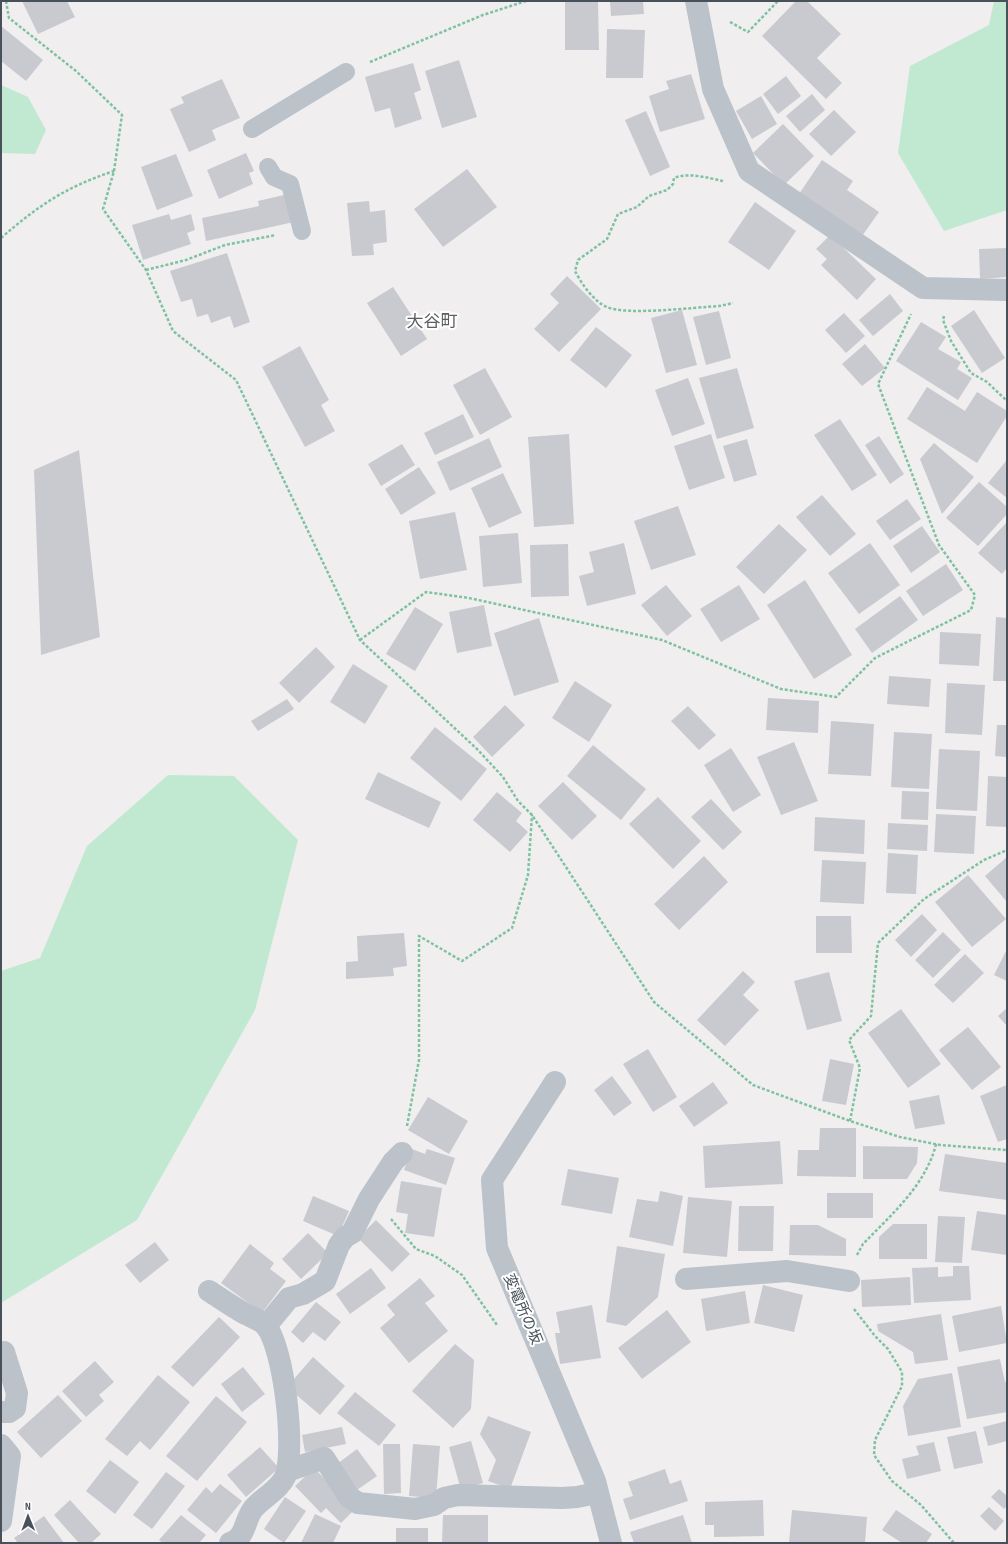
<svg xmlns="http://www.w3.org/2000/svg" width="1008" height="1544" font-family="'Sofia Sans Condensed','Noto Sans JP',sans-serif">
  <style>
    .green { fill: #c1e9d1 }
    .building { fill: #c9cad0 }
    .lines { fill: none; stroke-linecap: round; stroke-linejoin: round }
    .path { stroke: #7ec2a1; stroke-width: 2.5; stroke-dasharray: 3 2; stroke-linecap: butt }
    .lane { stroke: #bbc2c9; stroke-width: 18 }
    .street { stroke: #bbc2c9; stroke-width: 22 }
    .labels { text-anchor: middle; stroke-width: 4; stroke-linejoin: round; paint-order: stroke }
    .street-label { font-size: 15px; fill: #485159; stroke: #fff }
    .quarter-label { font-size: 17px; fill: #5b5e62; stroke: #fff }
  </style>
  <rect width="100%" height="100%" fill="#f0eeee"/>
  <g class="green">
    <polygon points="994,1 1007,1 1007,210 944,231 898,153 910,66 989,25"/>
    <polygon points="1,85 28,97 46,130 35,154 1,153"/>
    <polygon points="168,775 234,776 298,840 255,1010 137,1220 1,1303 1,971 40,958 87,846"/>
  </g>
  <g class="building">
    <polygon points="22,1 67,1 75,17 38,34"/>
    <polygon points="565,1 598,1 599,50 565,50"/>
    <polygon points="610,1 643,1 644,14 611,16"/>
    <polygon points="796,1 807,1 841,34 817,58 842,83 826,99 762,36"/>
    <polygon points="1,26 43,60 26,81 1,61"/>
    <polygon points="607,29 645,30 643,78 606,78"/>
    <polygon points="459,60 477,117 442,128 425,71"/>
    <polygon points="413,63 421,90 414,93 422,119 395,128 390,108 375,112 365,77"/>
    <polygon points="691,74 705,119 660,132 649,96 669,89 666,81"/>
    <polygon points="786,76 801,96 778,114 763,94"/>
    <polygon points="222,79 240,118 212,130 216,140 189,152 170,109 184,103 181,97"/>
    <polygon points="812,94 825,110 800,132 786,116"/>
    <polygon points="761,96 777,124 752,139 736,111"/>
    <polygon points="834,110 856,132 831,156 809,134"/>
    <polygon points="646,111 670,167 650,176 625,120"/>
    <polygon points="783,124 814,156 784,185 753,153"/>
    <polygon points="246,153 254,171 249,173 253,184 219,199 207,170"/>
    <polygon points="176,154 193,196 157,210 141,167"/>
    <polygon points="822,160 853,181 847,190 879,212 862,236 799,194"/>
    <polygon points="467,169 497,207 443,247 414,209"/>
    <polygon points="288,194 294,222 206,241 202,218 259,206 258,201"/>
    <polygon points="369,201 370,212 385,210 387,242 373,244 374,255 352,256 347,203"/>
    <polygon points="755,202 796,231 769,270 728,242"/>
    <polygon points="169,214 171,220 191,214 195,230 187,233 191,244 143,260 132,225"/>
    <polygon points="830,235 876,279 857,300 821,265 827,259 816,249"/>
    <polygon points="1007,248 1007,277 980,279 979,249"/>
    <polygon points="227,253 250,322 234,328 230,316 211,323 208,314 197,317 192,299 181,302 170,271"/>
    <polygon points="567,276 601,309 559,352 534,329 559,303 550,294"/>
    <polygon points="393,287 427,339 401,356 367,303"/>
    <polygon points="890,294 903,311 873,336 859,320"/>
    <polygon points="682,310 697,365 666,373 651,318"/>
    <polygon points="974,310 1005,358 982,373 951,326"/>
    <polygon points="719,311 731,358 706,365 693,317"/>
    <polygon points="844,313 865,336 846,353 825,330"/>
    <polygon points="921,322 946,337 938,349 961,362 957,369 972,378 958,400 896,361"/>
    <polygon points="596,327 632,355 606,388 570,360"/>
    <polygon points="865,344 885,368 862,386 842,364"/>
    <polygon points="300,346 329,400 321,405 335,431 305,447 262,367"/>
    <polygon points="485,368 512,417 480,435 453,385"/>
    <polygon points="737,368 754,428 717,439 699,378"/>
    <polygon points="688,378 705,424 672,436 655,390"/>
    <polygon points="927,387 965,411 977,392 1007,411 1007,416 977,463 907,419"/>
    <polygon points="463,414 474,437 435,455 424,433"/>
    <polygon points="840,419 877,475 852,491 814,435"/>
    <polygon points="569,434 574,524 534,527 528,437"/>
    <polygon points="711,434 725,478 689,490 674,446"/>
    <polygon points="879,436 904,474 890,484 865,445"/>
    <polygon points="489,438 502,467 450,491 437,462"/>
    <polygon points="747,439 757,475 734,482 723,446"/>
    <polygon points="934,443 974,477 942,514 920,459"/>
    <polygon points="402,444 415,465 381,486 368,464"/>
    <polygon points="79,450 100,637 41,655 34,470"/>
    <polygon points="1006,461 1007,462 1007,498 988,483"/>
    <polygon points="419,467 436,493 401,515 385,489"/>
    <polygon points="503,473 522,513 489,528 471,488"/>
    <polygon points="979,482 1007,507 1007,514 978,546 946,518"/>
    <polygon points="822,495 856,534 830,556 796,517"/>
    <polygon points="907,499 921,519 890,540 876,521"/>
    <polygon points="678,506 696,555 651,570 634,521"/>
    <polygon points="455,512 467,570 420,579 409,521"/>
    <polygon points="1007,522 1007,568 1002,574 978,553"/>
    <polygon points="779,524 807,550 764,594 736,567"/>
    <polygon points="922,526 940,552 911,573 893,546"/>
    <polygon points="518,533 522,583 483,587 479,536"/>
    <polygon points="624,543 636,594 587,606 579,576 594,572 589,552"/>
    <polygon points="870,543 900,585 859,614 828,573"/>
    <polygon points="568,544 569,596 531,597 530,545"/>
    <polygon points="946,564 963,590 923,616 906,591"/>
    <polygon points="805,580 852,655 814,679 767,605"/>
    <polygon points="666,585 692,616 667,636 641,605"/>
    <polygon points="739,585 760,619 721,642 700,609"/>
    <polygon points="900,596 918,620 872,653 855,629"/>
    <polygon points="484,605 492,646 457,653 449,612"/>
    <polygon points="415,607 443,624 415,671 386,654"/>
    <polygon points="996,617 1007,618 1007,681 993,681"/>
    <polygon points="539,618 559,682 514,696 494,633"/>
    <polygon points="940,632 981,634 979,666 939,664"/>
    <polygon points="316,647 335,667 299,703 279,683"/>
    <polygon points="353,664 388,686 365,724 330,702"/>
    <polygon points="889,676 931,679 929,707 887,704"/>
    <polygon points="575,681 612,705 589,742 552,718"/>
    <polygon points="947,683 985,685 982,735 945,733"/>
    <polygon points="768,698 819,701 818,733 766,730"/>
    <polygon points="287,699 294,709 258,731 251,721"/>
    <polygon points="505,705 525,725 492,757 473,737"/>
    <polygon points="688,706 716,735 699,750 671,721"/>
    <polygon points="831,721 874,724 871,776 828,774"/>
    <polygon points="997,725 1007,725 1007,757 995,756"/>
    <polygon points="435,727 487,769 461,801 410,758"/>
    <polygon points="894,732 932,734 929,789 891,787"/>
    <polygon points="794,742 818,801 781,815 757,757"/>
    <polygon points="593,745 646,789 621,820 567,776"/>
    <polygon points="731,748 761,795 733,812 704,765"/>
    <polygon points="939,749 980,751 977,811 936,809"/>
    <polygon points="378,772 441,802 429,828 365,799"/>
    <polygon points="988,776 1007,777 1007,827 986,826"/>
    <polygon points="563,782 597,816 572,840 538,806"/>
    <polygon points="902,791 929,792 928,820 901,819"/>
    <polygon points="497,792 522,813 516,821 528,832 510,852 473,820"/>
    <polygon points="658,797 701,841 673,869 629,824"/>
    <polygon points="711,799 742,832 723,850 691,817"/>
    <polygon points="936,814 976,816 974,854 934,852"/>
    <polygon points="815,817 865,820 864,854 814,851"/>
    <polygon points="888,823 928,825 927,851 887,849"/>
    <polygon points="888,853 918,855 916,894 886,893"/>
    <polygon points="704,856 728,882 679,930 654,904"/>
    <polygon points="1007,857 1007,902 985,876"/>
    <polygon points="822,860 866,862 864,904 820,902"/>
    <polygon points="968,875 1006,919 972,947 935,902"/>
    <polygon points="922,914 937,930 911,957 895,940"/>
    <polygon points="816,916 851,916 852,953 816,953"/>
    <polygon points="943,932 961,950 933,978 915,960"/>
    <polygon points="404,933 407,966 393,968 394,976 346,979 346,962 358,961 357,936"/>
    <polygon points="1007,949 1007,981 994,975"/>
    <polygon points="965,954 984,973 953,1003 934,985"/>
    <polygon points="743,971 755,982 743,995 759,1010 725,1046 697,1020"/>
    <polygon points="829,972 842,1021 807,1030 794,981"/>
    <polygon points="1007,1008 1007,1026 998,1016"/>
    <polygon points="901,1009 941,1064 908,1088 868,1033"/>
    <polygon points="968,1027 1001,1067 972,1090 939,1050"/>
    <polygon points="648,1049 677,1097 653,1112 623,1064"/>
    <polygon points="830,1059 854,1064 846,1105 822,1101"/>
    <polygon points="612,1076 632,1103 614,1116 594,1090"/>
    <polygon points="713,1082 728,1103 694,1127 679,1106"/>
    <polygon points="1007,1085 1007,1139 998,1142 980,1096"/>
    <polygon points="939,1095 945,1124 915,1129 909,1101"/>
    <polygon points="428,1097 468,1121 449,1154 408,1130"/>
    <polygon points="820,1128 856,1128 856,1177 797,1176 798,1150 819,1150"/>
    <polygon points="780,1141 783,1184 705,1188 703,1146"/>
    <polygon points="863,1146 918,1147 917,1163 907,1179 863,1179"/>
    <polygon points="412,1149 425,1154 427,1149 455,1158 446,1185 404,1170"/>
    <polygon points="945,1154 1007,1163 1007,1200 939,1191"/>
    <polygon points="568,1169 619,1178 612,1214 561,1205"/>
    <polygon points="401,1181 442,1188 434,1237 405,1233 408,1214 396,1212"/>
    <polygon points="660,1191 683,1196 673,1246 629,1237 637,1199 658,1202"/>
    <rect x="827" y="1193" width="46" height="25"/>
    <polygon points="313,1196 349,1211 338,1236 303,1221"/>
    <polygon points="688,1197 732,1201 727,1257 683,1253"/>
    <polygon points="739,1206 774,1206 773,1251 738,1251"/>
    <polygon points="977,1211 1007,1215 1007,1255 971,1250"/>
    <polygon points="938,1216 965,1217 962,1263 935,1262"/>
    <polygon points="376,1220 410,1254 392,1272 358,1238"/>
    <polygon points="893,1224 927,1224 927,1259 879,1259 879,1237"/>
    <polygon points="790,1225 818,1225 846,1239 846,1256 789,1255"/>
    <polygon points="308,1233 328,1253 301,1279 282,1259"/>
    <polygon points="155,1242 169,1260 140,1283 125,1265"/>
    <polygon points="250,1244 274,1263 270,1269 286,1281 262,1313 221,1283"/>
    <polygon points="617,1246 665,1254 658,1297 626,1326 606,1322"/>
    <polygon points="953,1266 969,1266 971,1300 914,1303 912,1268 938,1267 938,1277 953,1276"/>
    <polygon points="371,1268 386,1288 350,1314 336,1294"/>
    <polygon points="910,1277 911,1305 862,1307 861,1280"/>
    <polygon points="420,1278 435,1296 425,1303 448,1331 409,1363 380,1328 395,1315 387,1305"/>
    <polygon points="763,1285 803,1295 794,1332 754,1323"/>
    <polygon points="745,1291 750,1323 706,1331 701,1299"/>
    <polygon points="316,1302 341,1322 325,1341 313,1332 303,1343 291,1332"/>
    <polygon points="592,1305 601,1358 560,1364 555,1333 560,1333 556,1312"/>
    <polygon points="1001,1306 1007,1343 959,1352 952,1316"/>
    <polygon points="667,1310 691,1342 642,1379 618,1348"/>
    <polygon points="941,1314 948,1360 915,1364 913,1352 878,1331 877,1324"/>
    <polygon points="219,1317 240,1337 193,1387 171,1367"/>
    <polygon points="455,1344 474,1360 471,1409 453,1428 412,1391"/>
    <polygon points="313,1357 345,1386 320,1415 287,1387"/>
    <polygon points="1000,1359 1005,1382 1007,1382 1007,1412 967,1419 957,1367"/>
    <polygon points="95,1361 114,1382 99,1395 104,1401 86,1417 62,1391"/>
    <polygon points="243,1367 265,1394 242,1412 221,1384"/>
    <polygon points="952,1373 961,1427 908,1436 903,1406 918,1379"/>
    <polygon points="158,1375 190,1402 150,1450 140,1441 127,1456 105,1439"/>
    <polygon points="355,1392 396,1425 379,1446 337,1413"/>
    <polygon points="58,1395 82,1421 41,1458 17,1432"/>
    <polygon points="216,1396 247,1422 197,1481 166,1456"/>
    <polygon points="488,1416 531,1432 510,1489 488,1481 496,1460 480,1434"/>
    <polygon points="1007,1421 1007,1441 988,1446 983,1427"/>
    <polygon points="342,1427 346,1444 305,1452 302,1435"/>
    <polygon points="976,1431 983,1463 954,1469 947,1437"/>
    <polygon points="471,1441 483,1483 461,1490 449,1447"/>
    <polygon points="934,1442 941,1471 907,1479 902,1459 919,1455 916,1446"/>
    <polygon points="383,1444 400,1444 401,1493 384,1494"/>
    <polygon points="413,1444 440,1446 436,1498 409,1496"/>
    <polygon points="260,1447 279,1468 246,1497 227,1475"/>
    <polygon points="357,1449 377,1476 357,1490 337,1464"/>
    <polygon points="110,1460 139,1482 115,1514 86,1491"/>
    <polygon points="314,1468 355,1509 341,1523 326,1508 321,1513 295,1486"/>
    <polygon points="665,1469 670,1484 681,1480 688,1501 630,1520 623,1499 633,1496 628,1482"/>
    <polygon points="166,1472 185,1486 152,1529 133,1515"/>
    <polygon points="220,1484 242,1501 216,1533 187,1510 206,1487 212,1493"/>
    <polygon points="999,1489 1007,1496 1007,1506 1004,1509 991,1497"/>
    <polygon points="285,1497 306,1511 284,1543 264,1529"/>
    <polygon points="70,1500 101,1534 91,1543 79,1543 54,1515"/>
    <polygon points="763,1500 764,1536 714,1537 714,1525 705,1525 705,1502"/>
    <polygon points="989,1507 1004,1521 995,1531 980,1516"/>
    <polygon points="792,1510 867,1517 865,1543 789,1543"/>
    <polygon points="896,1510 932,1534 926,1543 902,1543 882,1530"/>
    <polygon points="315,1514 341,1526 333,1543 301,1543"/>
    <polygon points="181,1515 206,1535 199,1543 163,1543 159,1540"/>
    <polygon points="443,1515 488,1515 488,1542 442,1543"/>
    <polygon points="683,1515 692,1543 634,1543 630,1532"/>
    <polygon points="44,1516 64,1543 18,1543 14,1538"/>
    <rect x="396" y="1528" width="32" height="15"/>
  </g>
  <g class="lines">
    <g class="path">
      <polyline points="6,1 9,18 76,71 122,115 114,171 103,209 146,270 173,331 236,380 360,640 477,749 503,777 518,801 532,815 654,1002 753,1085 850,1121 900,1137 940,1145 1007,1150"/>
      <polyline points="730,22 748,32 778,1"/>
      <polyline points="370,62 483,15 526,1"/>
      <path d="M723,181C708,178 689,172 674,178L673,184L667,190L649,196L637,207L618,214L607,239L578,260L575,271C581,283 594,302 607,307C626,316 696,307 720,306L733,303"/>
      <path d="M1,238C39,205 66,187 114,171"/>
      <polyline points="146,270 186,260 225,245 276,235"/>
      <polyline points="944,316 943,320 951,341 971,373 987,382 1007,401"/>
      <polyline points="360,640 426,592 469,598 662,640 781,689 836,697 875,658 971,610 975,595 939,545 878,384 911,314"/>
      <polyline points="850,1121 860,1068 849,1040 871,1016 878,943 924,899 984,860 1007,850"/>
      <polyline points="407,1126 419,1060 419,936 462,961 512,928 528,875 532,815"/>
      <polyline points="391,1219 416,1249 435,1256 462,1275 497,1325"/>
      <path d="M857,1255L863,1244C891,1215 926,1185 936,1144"/>
      <polyline points="854,1309 875,1336 888,1349 902,1372 902,1386 875,1440 874,1455 892,1481 921,1505 954,1543"/>
    </g>
    <g class="lane">
      <polyline points="252,129 346,72"/>
      <polyline points="268,167 274,177 290,184 302,231"/>
    </g>
    <g class="street">
      <polyline points="696,1 713,89 749,171 923,288 1007,290"/>
      <polyline points="555,1082 492,1180 497,1248 595,1481 611,1543"/>
      <polyline points="686,1279 787,1271 849,1281"/>
      <path d="M209,1291C220,1298 231,1306 242,1312C250,1317 260,1319 266,1326C284,1348 296,1451 285,1477C279,1490 262,1498 253,1509C244,1521 246,1538 230,1543"/>
      <polyline points="266,1326 289,1298 303,1294 325,1281 339,1245 345,1237 352,1233 369,1199 393,1162 402,1153"/>
      <polyline points="1,1412 9,1412 15,1408 17,1393 4,1352"/>
      <polyline points="1,1445 10,1456 1,1521"/>
      <polyline points="287,1471 324,1458 349,1497 358,1503 415,1509 434,1505 444,1498 458,1495 562,1498 577,1497 597,1493"/>
    </g>
  </g>
  <g class="labels">
    <g class="street-label">
      <text transform="translate(523 1309) rotate(67)" y="5">変電所の坂</text>
    </g>
    <g class="quarter-label">
      <text x="432" y="327">大谷町</text>
    </g>
  </g>
  <rect width="1008" height="1544" fill="none" stroke="#485159" stroke-width="4"/>
  <g transform="translate(28 1516) rotate(359)" stroke="#ffffff" stroke-width="3" paint-order="stroke">
  <path d="M0-3L7 15L0 10L-7 15Z" fill="#485159"/>
  <text y="-6" font-size="11" font-weight="bold" text-anchor="middle" fill="#485159">N</text>
  </g>
</svg>
